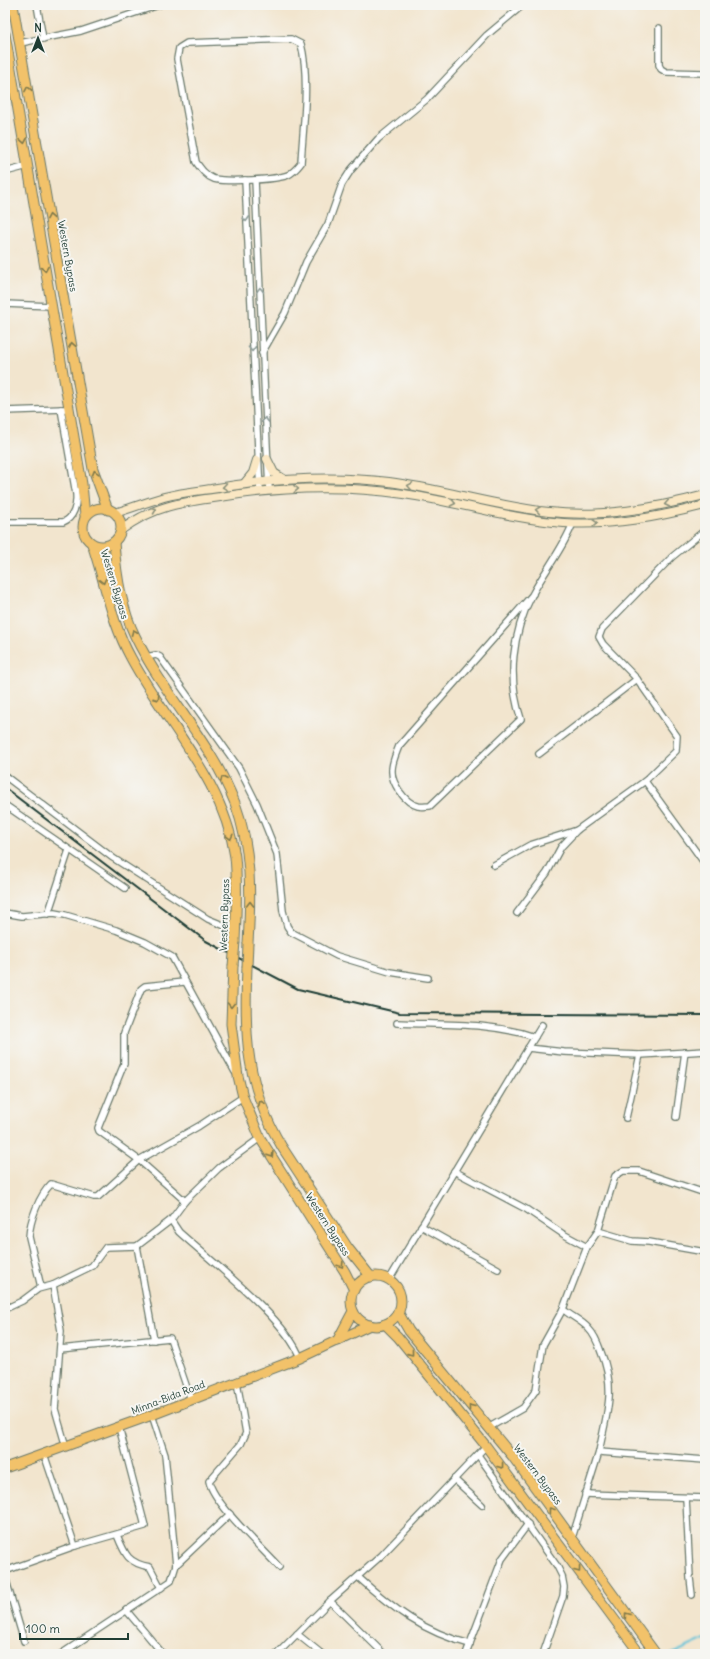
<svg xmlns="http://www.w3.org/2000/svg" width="710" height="1659" font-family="Delius,sans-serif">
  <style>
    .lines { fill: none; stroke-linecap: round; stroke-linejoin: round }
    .stream { stroke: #5cc3da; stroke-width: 2 }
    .street-casing { stroke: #69786a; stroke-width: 8 }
    .secondary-casing { stroke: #69786a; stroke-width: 10 }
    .primary-casing { stroke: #69786a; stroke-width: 11 }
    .street { stroke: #fff; stroke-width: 5.5 }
    .secondary { stroke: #fae7c3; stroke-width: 8 }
    .primary { stroke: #f2c26a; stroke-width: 9 }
    .rail { stroke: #1f3d34; stroke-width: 2 }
    .primary-bridge-casing { stroke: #69786a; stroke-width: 11; stroke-linecap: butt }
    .primary-bridge { stroke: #f2c26a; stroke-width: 9 }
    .oneway { stroke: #7e794c }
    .oneway2 { stroke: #8f9e9a }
    .oneway3 { stroke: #8c927c }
    .labels { text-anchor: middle; stroke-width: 4; stroke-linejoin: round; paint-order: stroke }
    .street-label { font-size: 10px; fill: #1f3d34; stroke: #f6f6f2 }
  </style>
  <rect width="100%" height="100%" fill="#f6f6f2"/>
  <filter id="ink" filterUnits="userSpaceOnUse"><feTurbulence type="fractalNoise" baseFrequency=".025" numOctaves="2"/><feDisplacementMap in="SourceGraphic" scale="8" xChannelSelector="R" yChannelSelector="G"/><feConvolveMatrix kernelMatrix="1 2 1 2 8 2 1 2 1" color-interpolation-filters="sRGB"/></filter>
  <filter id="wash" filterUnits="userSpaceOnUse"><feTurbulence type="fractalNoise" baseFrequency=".012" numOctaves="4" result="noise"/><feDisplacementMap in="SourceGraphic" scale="16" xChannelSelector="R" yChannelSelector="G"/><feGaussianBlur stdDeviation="0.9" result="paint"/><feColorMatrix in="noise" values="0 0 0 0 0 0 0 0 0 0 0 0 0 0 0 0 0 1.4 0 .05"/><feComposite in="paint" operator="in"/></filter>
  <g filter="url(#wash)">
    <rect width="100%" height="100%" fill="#f2e5ce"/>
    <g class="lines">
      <polyline class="stream" points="672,1654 705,1639"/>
    </g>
  </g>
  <g filter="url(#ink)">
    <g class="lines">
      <g class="street-casing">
        <g id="street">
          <polyline points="37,5 43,39"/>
          <polyline points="659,28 659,65 661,69 666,72 705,73"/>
          <path d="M291,39L301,44C310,78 303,127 301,163C297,168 294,172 288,175C276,180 227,182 214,179C206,176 201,169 196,162L177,59L179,48L187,43Z"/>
          <polyline points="20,43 81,31 159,5"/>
          <polyline points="5,89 14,87"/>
          <polyline points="5,172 28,166"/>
          <polyline points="245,180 260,491"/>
          <polyline points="255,180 269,490"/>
          <polyline points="5,304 51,306"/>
          <polyline points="262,353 285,313 306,262 328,224 342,184 351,170 378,139 427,99 487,35 523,5"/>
          <polyline points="5,411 64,409"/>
          <path d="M5,522H63C74,518 77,505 76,494L61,409"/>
          <path d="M533,594L399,746C396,754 392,762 392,770C391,783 405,803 418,806C421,807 426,806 430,806L521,719C507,678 512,634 532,595C545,570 563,549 573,523"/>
          <polyline points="146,657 156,655 160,657 239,768 257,804 277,854 283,911 287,926 291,932 337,956 390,972 428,978"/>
          <polyline points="539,754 637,679"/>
          <polyline points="5,776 113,858 208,919 235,930"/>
          <polyline points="645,781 705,864"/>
          <polyline points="5,805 125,888"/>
          <polyline points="494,865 530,845 577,830"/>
          <polyline points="5,913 22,916 54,913 65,915 116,930 145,942 172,957 235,1072"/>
          <polyline points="517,913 547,873 561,847 577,830 645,781 676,751 677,736 637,679 603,644 599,637 602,629 672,557 705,530"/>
          <polyline points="48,914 69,850"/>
          <polyline points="184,982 145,986 141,989 124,1033 124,1064 98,1128 99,1131 139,1160 185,1201"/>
          <path d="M397,1023C443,1025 490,1022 535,1037"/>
          <polyline points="528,1048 564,1052 640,1055 705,1051"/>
          <polyline points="676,1117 685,1052"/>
          <polyline points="626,1118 640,1055"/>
          <polyline points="454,1171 526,1209 563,1234 587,1247"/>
          <path d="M171,1220L179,1232C210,1260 288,1321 300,1358"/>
          <polyline points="421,1226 498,1269"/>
          <polyline points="598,1231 632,1241 649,1242 705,1252"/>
          <polyline points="137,1246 154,1340"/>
          <polyline points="389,1280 542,1025"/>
          <path d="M41,1287L29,1237C30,1220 39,1196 51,1184L94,1197H98L139,1160L199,1126L243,1097"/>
          <polyline points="5,1309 22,1301 38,1289 53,1285"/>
          <path d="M563,1309C570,1316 581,1320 588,1328C594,1334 598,1343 601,1352C617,1390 606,1414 599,1452"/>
          <polyline points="60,1349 170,1338 191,1400"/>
          <path d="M237,1382L246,1433L241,1444L209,1481C213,1503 263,1549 279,1567"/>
          <polyline points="488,1428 523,1408 536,1390 543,1345 563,1309 587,1247 598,1231 615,1176 623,1171 639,1171 705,1193"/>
          <polyline points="66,1447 55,1409 61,1331 53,1285 92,1266 106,1247 137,1246 171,1220 185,1201 219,1168 260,1138"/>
          <polyline points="44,1454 75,1546"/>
          <polyline points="478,1455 557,1566 562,1576 564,1587 563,1596 543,1654"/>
          <polyline points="454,1479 482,1505"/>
          <polyline points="585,1494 705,1498"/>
          <polyline points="686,1498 690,1578 692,1595"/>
          <path d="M117,1535C125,1555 128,1563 150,1567L161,1588"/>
          <polyline points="572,1538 599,1452 705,1460"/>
          <polyline points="176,1565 230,1514"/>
          <polyline points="5,1571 75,1546 145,1526 119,1427"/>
          <polyline points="5,1577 24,1641"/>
          <path d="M358,1577C392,1608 425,1633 470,1644"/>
          <polyline points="330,1601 384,1654"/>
          <polyline points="126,1610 163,1654"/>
          <polyline points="297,1634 322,1654"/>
          <polyline points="61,1654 171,1581 176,1565 165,1455 152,1415"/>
          <polyline points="277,1654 330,1601 382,1555 486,1446"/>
          <polyline points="466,1654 502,1559 528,1524"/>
        </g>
      </g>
      <g class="secondary-casing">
        <g id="secondary">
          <polyline points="267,459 274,473 285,480"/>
          <polyline points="244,484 253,473 257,460"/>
          <path d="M115,513C131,508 147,502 164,497C179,493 196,491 211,489C270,479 330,475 389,482C443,489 495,506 549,512C601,518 655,508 705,495"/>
          <path d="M121,530C153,506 182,502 220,497C280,487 343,485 404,494C458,502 510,519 564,523C612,526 659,517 705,505"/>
        </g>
      </g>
      <g class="primary-casing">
        <g id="primary">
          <polyline points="13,5 93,469 108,510"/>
          <polyline points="5,34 82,484 85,516"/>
          <circle cx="102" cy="527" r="19"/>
          <path d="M114,542C116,573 121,607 135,636C163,694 211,742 235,803C252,849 251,895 248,943"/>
          <path d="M92,544C105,582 111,622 131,658C166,724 224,780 235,857C238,885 236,914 235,942"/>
          <polyline points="233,966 231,1024 238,1076 243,1097 260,1138 345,1272 354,1290"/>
          <path d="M247,967C244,1035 246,1087 282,1147L348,1248L371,1277"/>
          <circle cx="376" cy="1301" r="25"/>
          <polyline points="398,1312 409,1331 513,1457 656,1654"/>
          <polyline points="385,1324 398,1337 486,1446 640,1654"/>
          <polyline points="337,1341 353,1311"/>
          <polyline points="5,1468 152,1415 300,1358 370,1325"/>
        </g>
      </g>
      <use href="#street" class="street"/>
      <use href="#secondary" class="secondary"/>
      <use href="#primary" class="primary"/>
      <polyline class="rail" points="5,788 206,941 298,989 400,1013 705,1015"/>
      <g class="primary-bridge-casing">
        <g id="primary-bridge">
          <polyline points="233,966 235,942"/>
          <polyline points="247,967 248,943"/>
        </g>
      </g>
      <use href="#primary-bridge" class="primary-bridge"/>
    </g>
    <defs><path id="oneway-chevron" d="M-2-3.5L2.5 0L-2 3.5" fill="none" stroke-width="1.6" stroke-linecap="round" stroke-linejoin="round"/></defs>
    <g class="oneway">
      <use href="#oneway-chevron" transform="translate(28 89) rotate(-100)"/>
      <use href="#oneway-chevron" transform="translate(24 141) rotate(80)"/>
      <use href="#oneway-chevron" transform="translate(50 217) rotate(-100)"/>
      <use href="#oneway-chevron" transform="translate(45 269) rotate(81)"/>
      <use href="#oneway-chevron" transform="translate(72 345) rotate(-100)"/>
      <use href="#oneway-chevron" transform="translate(95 473) rotate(-106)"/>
      <use href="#oneway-chevron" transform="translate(103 581) rotate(76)"/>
      <use href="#oneway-chevron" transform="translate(134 632) rotate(-113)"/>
      <use href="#oneway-chevron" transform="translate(157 698) rotate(55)"/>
      <use href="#oneway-chevron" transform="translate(223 779) rotate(-115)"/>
      <use href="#oneway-chevron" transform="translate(230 837) rotate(76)"/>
      <use href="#oneway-chevron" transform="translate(250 904) rotate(-90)"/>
      <use href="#oneway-chevron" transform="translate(231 1005) rotate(90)"/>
      <use href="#oneway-chevron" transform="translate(261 1103) rotate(-113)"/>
      <use href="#oneway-chevron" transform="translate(271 1155) rotate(58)"/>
      <use href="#oneway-chevron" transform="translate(341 1265) rotate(57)"/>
      <use href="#oneway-chevron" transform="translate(411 1353) rotate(51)"/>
      <use href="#oneway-chevron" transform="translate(471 1407) rotate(-128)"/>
      <use href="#oneway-chevron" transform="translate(501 1466) rotate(53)"/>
      <use href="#oneway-chevron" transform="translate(551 1510) rotate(-126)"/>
      <use href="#oneway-chevron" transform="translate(578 1570) rotate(53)"/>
      <use href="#oneway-chevron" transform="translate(627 1615) rotate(-126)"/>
    </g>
    <g class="oneway2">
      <use href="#oneway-chevron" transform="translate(246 219) rotate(87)"/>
      <use href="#oneway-chevron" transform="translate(260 290) rotate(-92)"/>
      <use href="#oneway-chevron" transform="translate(252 349) rotate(87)"/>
      <use href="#oneway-chevron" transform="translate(265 420) rotate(-92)"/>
    </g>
    <g class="oneway3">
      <use href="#oneway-chevron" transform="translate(410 486) rotate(-170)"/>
      <use href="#oneway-chevron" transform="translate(225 487) rotate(171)"/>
      <use href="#oneway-chevron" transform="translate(296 489) rotate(-2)"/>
      <use href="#oneway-chevron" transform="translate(453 503) rotate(11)"/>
      <use href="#oneway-chevron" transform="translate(667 504) rotate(169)"/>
      <use href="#oneway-chevron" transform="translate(154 510) rotate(-22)"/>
      <use href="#oneway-chevron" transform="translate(538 510) rotate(-172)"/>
      <use href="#oneway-chevron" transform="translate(595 523) rotate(-3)"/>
    </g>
  </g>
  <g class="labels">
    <g class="street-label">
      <text transform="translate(68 256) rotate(80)" y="4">Western Bypass</text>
      <text transform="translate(115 584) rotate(73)" y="4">Western Bypass</text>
      <text transform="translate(224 915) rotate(-88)" y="4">Western Bypass</text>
      <text transform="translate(328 1224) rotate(57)" y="4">Western Bypass</text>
      <text transform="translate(168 1397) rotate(-21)" y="4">Minna-Bida Road</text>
      <text transform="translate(538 1474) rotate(53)" y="4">Western Bypass</text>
    </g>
  </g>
  <rect width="710" height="1659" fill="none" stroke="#f6f6f2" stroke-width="20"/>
  <g transform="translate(38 38)" stroke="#f6f6f2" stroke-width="3" paint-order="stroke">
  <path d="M0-3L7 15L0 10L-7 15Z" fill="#1f3d34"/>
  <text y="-6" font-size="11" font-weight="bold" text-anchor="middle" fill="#1f3d34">N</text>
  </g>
  <path d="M20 1633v6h108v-6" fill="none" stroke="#1f3d34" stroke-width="2"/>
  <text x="26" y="1633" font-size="12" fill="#1f3d34" stroke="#f6f6f2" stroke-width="3" paint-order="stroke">100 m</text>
</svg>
